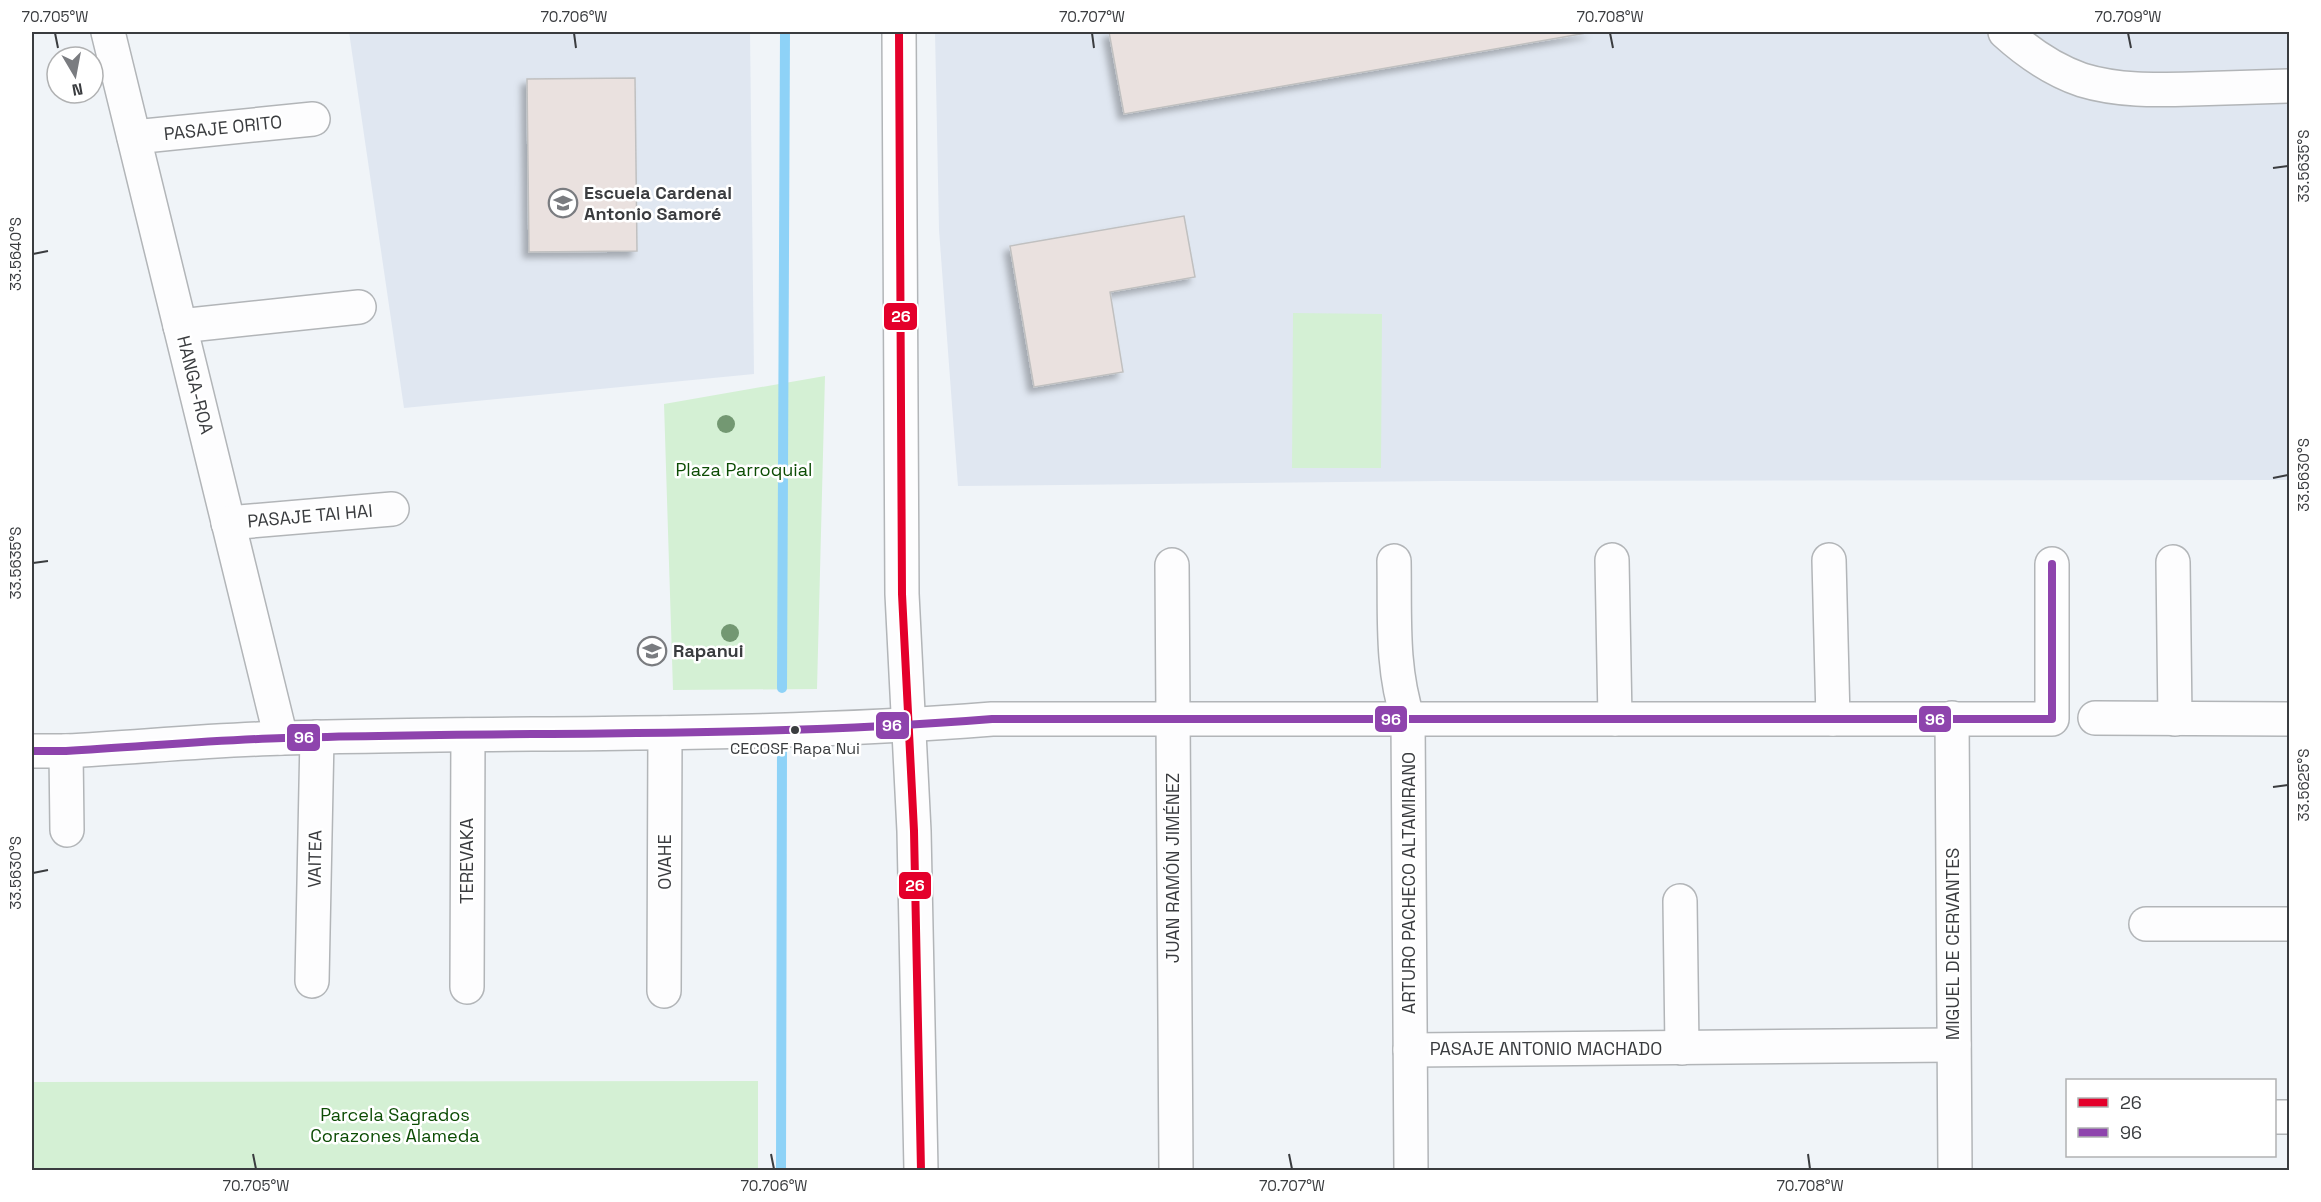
<svg xmlns="http://www.w3.org/2000/svg" width="2321" height="1202" font-family="'Space Grotesk',sans-serif">
  <style>
    .built { fill: #e0e7f1 }
    .green { fill: #d4f0d4 }
    .lines { fill: none; stroke-linecap: round; stroke-linejoin: round }
    .stream { stroke: #8ed2f7; stroke-width: 10 }
    .building { fill: #eae1df; stroke: #c0c0c0; stroke-width: 1.5; filter: url(#shadow) }
    .minor-casing { stroke: #b2b5b8; stroke-width: 36 }
    .minor { stroke: #fdfdfe; stroke-width: 33 }
    .bus-1-casing { stroke: #fff; stroke-width: 12 }
    .bus-2-casing { stroke: #fff; stroke-width: 12 }
    .bus-1 { stroke: #e4002b; stroke-width: 8 }
    .bus-2 { stroke: #8e44ad; stroke-width: 8 }
    .tree { fill: #739872 }
    .ticks { fill: none; stroke: #3a3c3f; stroke-width: 2 }
    .bus-dot { fill: #3a3c3f; stroke: #fff; stroke-width: 2 }
    .labels { text-anchor: middle; stroke-width: 5; stroke-linejoin: round; paint-order: stroke }
    .bus-label { font-size: 16px; fill: #3a3c3f; stroke: #fff }
    .street-label { font-size: 18px; fill: #3a3c3f; stroke: #fff }
    .poi-label { font-size: 18px; font-weight: bold; fill: #3a3c3f; stroke: #fff; text-anchor: start }
    .park-label { font-size: 18px; fill: #0c4c04; stroke: #fff }
    .line-badge { stroke: #fff; stroke-width: 2 }
    .badge-label { font-size: 16px; text-anchor: middle; font-weight: bold; fill: #fff }
    .neatline { fill: none; stroke: #3a3c3f; stroke-width: 2 }
    .ticks-label { font-size: 15px; text-anchor: middle; fill: #3a3c3f }
  </style>
  <defs>
    <filter id="shadow"><feDropShadow dx="-5.5" dy="5.5" stdDeviation="3" flood-color="#0004"/></filter>
  </defs>
  <rect width="100%" height="100%" fill="#f0f4f8"/>
  <g class="built">
    <polygon points="349,32 750,32 754,374 404,408"/>
    <polygon points="935,32 2289,32 2289,480 1442,481 958,486 939,230"/>
  </g>
  <g class="green">
    <polygon points="1293,313 1382,314 1381,468 1292,468"/>
    <polygon points="825,376 817,689 673,690 664,404"/>
    <polygon points="758,1081 758,1170 32,1170 32,1082"/>
  </g>
  <g class="lines">
    <g class="stream">
      <polyline points="782,688 785,32"/>
      <polyline points="781,1170 782,749"/>
    </g>
  </g>
  <g class="building">
    <polygon points="1109,32 1592,32 1124,114"/>
    <polygon points="635,78 637,251 529,252 527,79"/>
    <polygon points="1184,216 1195,277 1110,292 1123,372 1034,387 1010,246"/>
  </g>
  <g class="lines">
    <g class="minor-casing">
      <g id="minor">
        <polyline points="108,32 281,738"/>
        <polyline points="899,32 902,594 914,831 921,1170"/>
        <path d="M2005,32C2027,52 2053,70 2082,80C2118,91 2155,90 2192,89C2225,88 2257,87 2290,86"/>
        <polyline points="134,137 313,119"/>
        <polyline points="180,326 359,307"/>
        <polyline points="228,523 392,509"/>
        <polyline points="1612,560 1615,719"/>
        <polyline points="1829,560 1833,719"/>
        <path d="M1394,561C1395,615 1391,668 1408,719L1411,1170"/>
        <polyline points="2173,562 2175,719"/>
        <polyline points="1172,565 1176,1170"/>
        <polyline points="1952,718 1955,1170"/>
        <polyline points="2095,718 2290,719"/>
        <path d="M32,751H66C139,747 212,740 284,738C520,731 757,738 992,719H2052V564"/>
        <polyline points="66,751 67,830"/>
        <polyline points="1680,901 1682,1048"/>
        <polyline points="2146,924 2290,924"/>
        <polyline points="312,981 317,737"/>
        <polyline points="467,987 468,735"/>
        <polyline points="664,991 665,733"/>
        <polyline points="1410,1050 1954,1045"/>
        <polyline points="2274,1117 2290,1117"/>
      </g>
    </g>
    <use href="#minor" class="minor"/>
    <g class="bus-1-casing">
      <polyline id="bus-1" points="899,32 902,594 914,831 921,1170"/>
    </g>
    <g class="bus-2-casing">
      <path id="bus-2" d="M32,751H66C139,747 212,740 284,738C520,731 757,738 992,719H2052V564"/>
    </g>
    <use href="#bus-1" class="bus-1"/>
    <use href="#bus-2" class="bus-2"/>
  </g>
  <g class="tree">
    <circle cx="726" cy="424" r="9"/>
    <circle cx="730" cy="633" r="9"/>
  </g>
  <path class="ticks" d="M55,33L58,48M574,33L576,48M1092,33L1094,48M1610,33L1613,48M2128,33L2131,48M2273,168L2288,166M33,254L48,251M2273,478L2288,475M33,563L48,561M2273,787L2288,785M33,873L48,870M253,1154L256,1169M771,1154L774,1169M1289,1154L1292,1169M1808,1154L1810,1169"/>
  <defs>
    <g id="school-ring" transform="scale(1.5)"><circle r="9.5" fill="#fff" stroke="#7a7c80" stroke-width="1.5"/><path d="M0-5L7-2L0 1L-7-2ZM-4 1L0 2.5L4 1V4Q0 6-4 4Z" fill="#7a7c80"/></g>
  </defs>
  <g fill-rule="evenodd">
    <use href="#school-ring" x="563" y="203"/>
    <use href="#school-ring" x="652" y="651"/>
  </g>
  <circle class="bus-dot" cx="795" cy="730" r="5"/>
  <g class="labels">
    <g class="bus-label">
      <text x="795" y="754">CECOSF Rapa Nui</text>
    </g>
    <g class="street-label">
      <text transform="translate(223 128) rotate(-6)" y="6">PASAJE ORITO</text>
      <text transform="translate(195 385) rotate(76)" y="6">HANGA-ROA</text>
      <text transform="translate(310 516) rotate(-5)" y="6">PASAJE TAI HAI</text>
      <text transform="translate(315 859) rotate(-89)" y="6">VAITEA</text>
      <text transform="translate(467 861) rotate(-90)" y="6">TEREVAKA</text>
      <text transform="translate(665 862) rotate(-90)" y="6">OVAHE</text>
      <text transform="translate(1173 868) rotate(-90)" y="6">JUAN RAMÓN JIMÉNEZ</text>
      <text transform="translate(1409 883) rotate(-90)" y="6">ARTURO PACHECO ALTAMIRANO</text>
      <text transform="translate(1953 944) rotate(-90)" y="6">MIGUEL DE CERVANTES</text>
      <text x="1546" y="1055">PASAJE ANTONIO MACHADO</text>
    </g>
    <g class="poi-label">
      <text x="584" y="199">Escuela Cardenal<tspan x="584" dy="21">Antonio Samoré</tspan></text>
      <text x="673" y="657">Rapanui</text>
    </g>
    <g class="park-label">
      <text x="744" y="476">Plaza Parroquial</text>
      <text x="395" y="1121">Parcela Sagrados<tspan x="395" dy="21">Corazones Alameda</tspan></text>
    </g>
  </g>
  <g class="line-badge">
    <rect x="883" y="302" width="35" height="29" rx="6" fill="#e4002b"/>
    <rect x="1374" y="705" width="34" height="28" rx="6" fill="#8e44ad"/>
    <rect x="1918" y="705" width="34" height="28" rx="6" fill="#8e44ad"/>
    <rect x="875" y="711" width="35" height="29" rx="6" fill="#8e44ad"/>
    <rect x="286" y="723" width="35" height="29" rx="6" fill="#8e44ad"/>
    <rect x="898" y="871" width="34" height="29" rx="6" fill="#e4002b"/>
  </g>
  <g class="badge-label">
    <text x="901" y="322">26</text>
    <text x="1391" y="725">96</text>
    <text x="1935" y="725">96</text>
    <text x="892" y="731">96</text>
    <text x="304" y="743">96</text>
    <text x="915" y="891">26</text>
  </g>
  <rect width="2321" height="1202" fill="none" stroke="#ffffff" stroke-width="66"/>
  <rect x="2066" y="1079" width="210" height="78" fill="#ffffff" stroke="#b0b1b2" stroke-width="1.5"/>
  <rect x="2078" y="1098" width="30" height="9" fill="#e4002b" stroke="#b0b1b2" stroke-width="1.5"/>
  <text x="2120" y="1109" font-size="18" fill="#3a3c3f">26</text>
  <rect x="2078" y="1128" width="30" height="9" fill="#8e44ad" stroke="#b0b1b2" stroke-width="1.5"/>
  <text x="2120" y="1139" font-size="18" fill="#3a3c3f">96</text>
  <g transform="translate(75 75) rotate(170)"><circle r="28" fill="#ffffff" stroke="#b0b1b2" stroke-width="1.5"/>
  <path d="M0-4.5L10 22L0 15L-10 22Z" fill="#7a7c80"/>
  <text y="-9" font-size="16" font-weight="bold" text-anchor="middle" fill="#3a3c3f">N</text>
  </g>
  <rect x="33" y="33" width="2255" height="1136" class="neatline"/>
  <g class="ticks-label">
    <text x="55" y="22">70.705°W</text>
    <text x="574" y="22">70.706°W</text>
    <text x="1092" y="22">70.707°W</text>
    <text x="1610" y="22">70.708°W</text>
    <text x="2128" y="22">70.709°W</text>
    <text transform="translate(2304 166) rotate(-90)" y="5">33.5635°S</text>
    <text transform="translate(16 254) rotate(-90)" y="5">33.5640°S</text>
    <text transform="translate(2304 475) rotate(-90)" y="5">33.5630°S</text>
    <text transform="translate(16 563) rotate(-90)" y="5">33.5635°S</text>
    <text transform="translate(2304 785) rotate(-90)" y="5">33.5625°S</text>
    <text transform="translate(16 873) rotate(-90)" y="5">33.5630°S</text>
    <text x="256" y="1191">70.705°W</text>
    <text x="774" y="1191">70.706°W</text>
    <text x="1292" y="1191">70.707°W</text>
    <text x="1810" y="1191">70.708°W</text>
  </g>
</svg>
